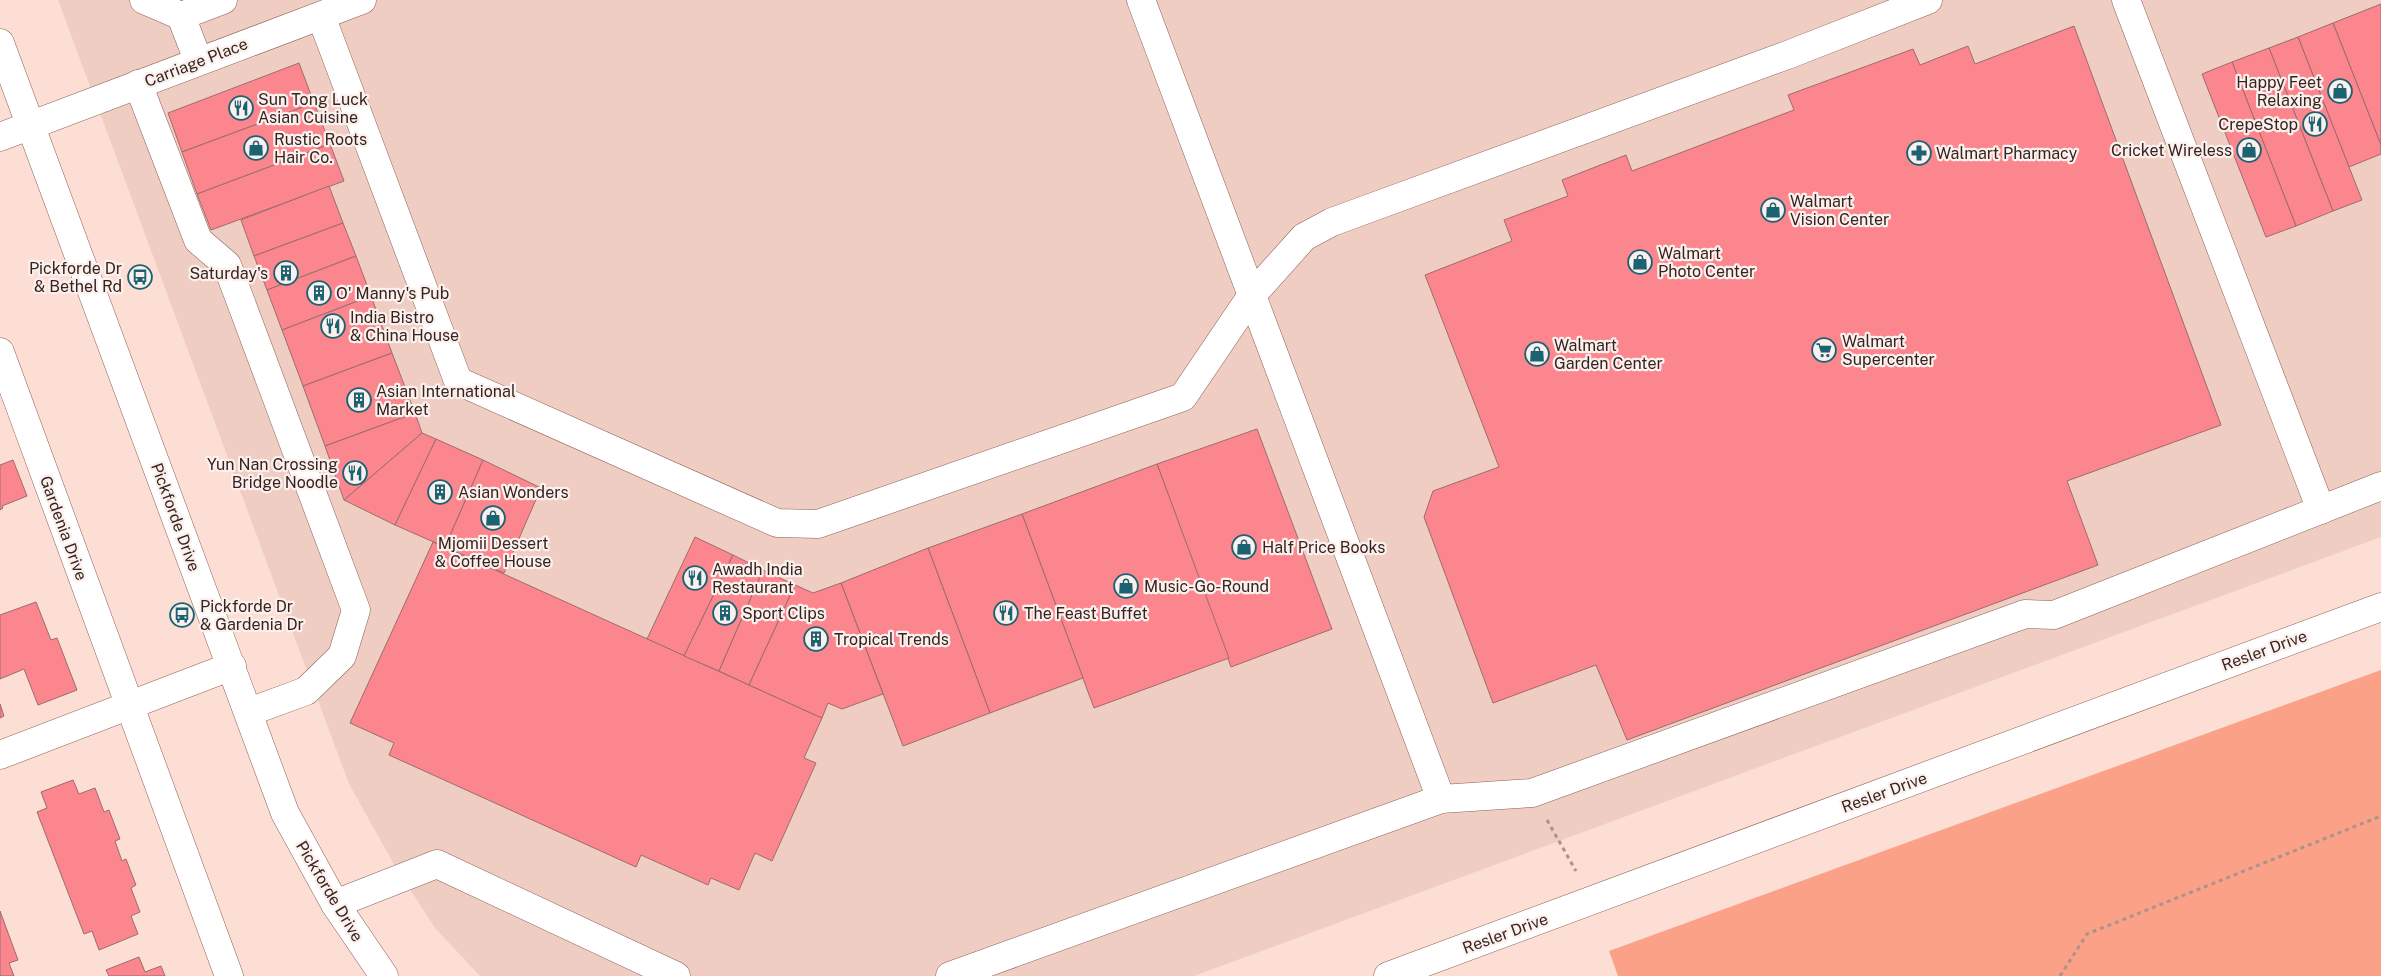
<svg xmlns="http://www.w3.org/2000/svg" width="2381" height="976" font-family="'Public Sans',sans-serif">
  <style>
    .built { fill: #f0cdc3 }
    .green { fill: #fba188 }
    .building { fill: #fb868e; stroke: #9c6c6e }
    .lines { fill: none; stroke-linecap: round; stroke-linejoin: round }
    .minor-casing { stroke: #8d6054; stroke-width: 29 }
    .path { stroke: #ac928b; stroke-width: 3; stroke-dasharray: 4 4; stroke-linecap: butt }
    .minor { stroke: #fff; stroke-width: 28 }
    .labels { text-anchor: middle; stroke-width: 4.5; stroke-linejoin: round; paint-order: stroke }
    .street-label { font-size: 16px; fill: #36231e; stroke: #fbf0ed }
    .poi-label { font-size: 16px; fill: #36231e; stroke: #fbf0ed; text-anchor: start }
  </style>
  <rect width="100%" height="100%" fill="#fdded5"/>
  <polygon class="built" points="58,0 2381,0 2381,537 1194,976 480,976 435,928 396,868 349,784"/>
  <polygon class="green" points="2381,670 2381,976 1618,976 1609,951"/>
  <g class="building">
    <polygon points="2381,4 2381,145 2333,23"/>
    <polygon points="2333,23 2381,145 2381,154 2349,167 2298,37"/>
    <polygon points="2074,26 2221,425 2067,481 2098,565 1627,740 1596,665 1493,703 1424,517 1433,491 1499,467 1425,275 1512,241 1504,220 1568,196 1562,180 1626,155 1632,171 1794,110 1788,95 1913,49 1920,65 1968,46 1975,64"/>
    <polygon points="2298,37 2362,200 2333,211 2269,48"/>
    <polygon points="2269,48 2333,211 2296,226 2232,62"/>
    <polygon points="2232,62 2296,226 2266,237 2202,74"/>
    <polygon points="299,63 314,103 182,152 168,113"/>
    <polygon points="314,103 330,144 197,194 182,152"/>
    <polygon points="330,144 344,181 211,230 197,194"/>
    <polygon points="329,186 343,223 254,256 241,220"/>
    <polygon points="343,223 356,256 267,290 254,256"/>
    <polygon points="356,256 371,296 282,330 267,290"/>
    <polygon points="371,296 392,353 303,386 282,330"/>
    <polygon points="392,353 415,413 325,446 303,386"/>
    <polygon points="415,413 422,433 344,500 325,446"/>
    <polygon points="1257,429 1332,629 1231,667 1157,464"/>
    <polygon points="422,433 436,439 395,525 344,500"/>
    <polygon points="436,439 483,460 445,547 395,525"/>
    <polygon points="13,460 27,496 2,506 3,508 0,510 0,465"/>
    <polygon points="483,460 541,488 504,573 445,547"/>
    <polygon points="1157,464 1229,658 1094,708 1022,514"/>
    <polygon points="1022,514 1083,678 990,713 928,548"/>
    <polygon points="695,537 733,555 684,656 647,639"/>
    <polygon points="433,542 822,718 804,758 816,763 772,861 755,853 739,890 711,878 708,885 641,855 636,867 389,755 394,743 350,723"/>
    <polygon points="928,548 990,713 903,746 841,583"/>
    <polygon points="733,555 763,570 719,671 684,656"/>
    <polygon points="763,570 795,585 749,685 719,671"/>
    <polygon points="841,583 883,694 842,709 828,703 822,718 749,685 795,585 813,593"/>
    <polygon points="36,602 51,640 57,638 77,690 38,705 24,669 0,679 0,615"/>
    <polygon points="0,704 4,716 0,718"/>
    <polygon points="73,780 79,794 95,788 104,812 109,810 120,839 115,841 122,861 126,859 136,885 131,888 140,912 131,916 138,934 99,950 92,931 84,934 37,812 47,808 41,792"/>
    <polygon points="0,911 18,960 9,963 14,976 0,976"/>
    <polygon points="139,957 145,972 161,966 165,976 109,976 106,970"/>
  </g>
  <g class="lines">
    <g class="minor-casing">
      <g id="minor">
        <polyline points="144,0 181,16 223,0"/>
        <polyline points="1141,0 1441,799"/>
        <polyline points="2126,0 2321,510"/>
        <polyline points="181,16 198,60"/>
        <polyline points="321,16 458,381 777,523 818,524 1183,397 1252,295 1304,237 1332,222 1790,54 1928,0"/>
        <polyline points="0,43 285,813 335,904 384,976"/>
        <polyline points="138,84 198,240 227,265 356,610 342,656 306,691 249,712"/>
        <polyline points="0,137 362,0"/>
        <polyline points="0,352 229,976"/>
        <polyline points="0,755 232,666"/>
        <polyline points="335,904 437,864 676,976"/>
        <polyline points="950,976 1441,799 1532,793 2025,614 2054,615 2381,486"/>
        <polyline points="1388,976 2381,607"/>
      </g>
    </g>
    <g class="path">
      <polyline points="1547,820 1576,871"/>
      <polyline points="2060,976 2087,934 2381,816"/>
    </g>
    <use href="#minor" class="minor"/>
  </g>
  <defs>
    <g id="shop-ring" transform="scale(1.25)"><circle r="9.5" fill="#fbf0ed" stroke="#1b6272" stroke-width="1.5"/><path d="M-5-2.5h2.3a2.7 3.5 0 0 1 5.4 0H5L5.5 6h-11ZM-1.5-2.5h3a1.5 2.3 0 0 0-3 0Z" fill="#1b6272"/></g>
    <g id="restaurant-ring" transform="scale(1.25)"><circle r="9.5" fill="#fbf0ed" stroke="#1b6272" stroke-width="1.5"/><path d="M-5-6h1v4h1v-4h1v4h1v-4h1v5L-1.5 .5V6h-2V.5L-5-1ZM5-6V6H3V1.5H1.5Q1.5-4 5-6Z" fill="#1b6272"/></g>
    <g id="pharmacy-ring" transform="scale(1.25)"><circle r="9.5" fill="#fbf0ed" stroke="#1b6272" stroke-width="1.5"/><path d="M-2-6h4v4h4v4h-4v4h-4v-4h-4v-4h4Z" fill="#1b6272"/></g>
    <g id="building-ring" transform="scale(1.25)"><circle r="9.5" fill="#fbf0ed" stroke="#1b6272" stroke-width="1.5"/><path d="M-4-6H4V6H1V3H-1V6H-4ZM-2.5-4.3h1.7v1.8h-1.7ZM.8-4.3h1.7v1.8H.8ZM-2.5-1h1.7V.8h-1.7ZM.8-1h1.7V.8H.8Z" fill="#1b6272"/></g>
    <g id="bus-ring" transform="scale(1.25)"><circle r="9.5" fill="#fbf0ed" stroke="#1b6272" stroke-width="1.5"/><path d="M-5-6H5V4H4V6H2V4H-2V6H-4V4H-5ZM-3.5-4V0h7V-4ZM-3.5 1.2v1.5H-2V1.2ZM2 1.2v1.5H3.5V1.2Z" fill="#1b6272"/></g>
    <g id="supermarket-ring" transform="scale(1.25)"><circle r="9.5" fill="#fbf0ed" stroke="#1b6272" stroke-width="1.5"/><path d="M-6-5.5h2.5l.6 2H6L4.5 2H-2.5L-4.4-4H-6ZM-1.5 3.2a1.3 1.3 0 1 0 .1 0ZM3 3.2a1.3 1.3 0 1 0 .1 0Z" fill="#1b6272"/></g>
  </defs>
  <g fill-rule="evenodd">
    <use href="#shop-ring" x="2340" y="91"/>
    <use href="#restaurant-ring" x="241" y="108"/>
    <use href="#restaurant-ring" x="2315" y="124"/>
    <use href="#shop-ring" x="256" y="148"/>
    <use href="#shop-ring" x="2249" y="150"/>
    <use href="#pharmacy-ring" x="1919" y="153"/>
    <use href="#shop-ring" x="1773" y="210"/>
    <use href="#shop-ring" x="1640" y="262"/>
    <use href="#building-ring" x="286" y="273"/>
    <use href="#bus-ring" x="140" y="277"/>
    <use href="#building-ring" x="319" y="293"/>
    <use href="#restaurant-ring" x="333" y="326"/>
    <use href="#supermarket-ring" x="1824" y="350"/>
    <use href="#shop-ring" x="1537" y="354"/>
    <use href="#building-ring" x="359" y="400"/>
    <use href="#restaurant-ring" x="355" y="473"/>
    <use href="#building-ring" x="440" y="492"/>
    <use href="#shop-ring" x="493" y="518"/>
    <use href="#shop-ring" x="1244" y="547"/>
    <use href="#restaurant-ring" x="695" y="578"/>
    <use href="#shop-ring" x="1126" y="586"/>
    <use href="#building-ring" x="725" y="613"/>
    <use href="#restaurant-ring" x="1006" y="613"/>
    <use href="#bus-ring" x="182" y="615"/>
    <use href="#building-ring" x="816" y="639"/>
  </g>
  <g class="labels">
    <g class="street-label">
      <text transform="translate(196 62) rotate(-21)" y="6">Carriage Place</text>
      <text transform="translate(176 517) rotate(70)" y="6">Pickforde Drive</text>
      <text transform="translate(64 528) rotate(70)" y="6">Gardenia Drive</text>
      <text transform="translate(2264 650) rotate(-20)" y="6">Resler Drive</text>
      <text transform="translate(1884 792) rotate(-20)" y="6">Resler Drive</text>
      <text transform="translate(330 891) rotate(59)" y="6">Pickforde Drive</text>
      <text transform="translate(1505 933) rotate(-20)" y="6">Resler Drive</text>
    </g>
    <g class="poi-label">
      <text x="2322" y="88" text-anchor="end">Happy Feet<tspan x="2322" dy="18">Relaxing</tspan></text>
      <text x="258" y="105">Sun Tong Luck<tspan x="258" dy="18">Asian Cuisine</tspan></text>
      <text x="2298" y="130" text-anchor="end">CrepeStop</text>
      <text x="274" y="145">Rustic Roots<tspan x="274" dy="18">Hair Co.</tspan></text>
      <text x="2232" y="156" text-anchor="end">Cricket Wireless</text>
      <text x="1936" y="159">Walmart Pharmacy</text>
      <text x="1790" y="207">Walmart<tspan x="1790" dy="18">Vision Center</tspan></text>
      <text x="1658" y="259">Walmart<tspan x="1658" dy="18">Photo Center</tspan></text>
      <text x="122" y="274" text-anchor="end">Pickforde Dr<tspan x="122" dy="18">&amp; Bethel Rd</tspan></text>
      <text x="268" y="279" text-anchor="end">Saturday's</text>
      <text x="336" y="299">O' Manny's Pub</text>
      <text x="350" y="323">India Bistro<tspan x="350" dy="18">&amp; China House</tspan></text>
      <text x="1842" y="347">Walmart<tspan x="1842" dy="18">Supercenter</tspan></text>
      <text x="1554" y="351">Walmart<tspan x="1554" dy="18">Garden Center</tspan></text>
      <text x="376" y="397">Asian International<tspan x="376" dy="18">Market</tspan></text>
      <text x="338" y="470" text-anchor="end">Yun Nan Crossing<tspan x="338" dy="18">Bridge Noodle</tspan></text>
      <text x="458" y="498">Asian Wonders</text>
      <text x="493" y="549" text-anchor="middle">Mjomii Dessert<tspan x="493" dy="18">&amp; Coffee House</tspan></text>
      <text x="1262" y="553">Half Price Books</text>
      <text x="712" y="575">Awadh India<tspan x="712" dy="18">Restaurant</tspan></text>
      <text x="1144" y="592">Music-Go-Round</text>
      <text x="200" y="612">Pickforde Dr<tspan x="200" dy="18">&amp; Gardenia Dr</tspan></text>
      <text x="742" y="619">Sport Clips</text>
      <text x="1024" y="619">The Feast Buffet</text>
      <text x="834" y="645">Tropical Trends</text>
    </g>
  </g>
</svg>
